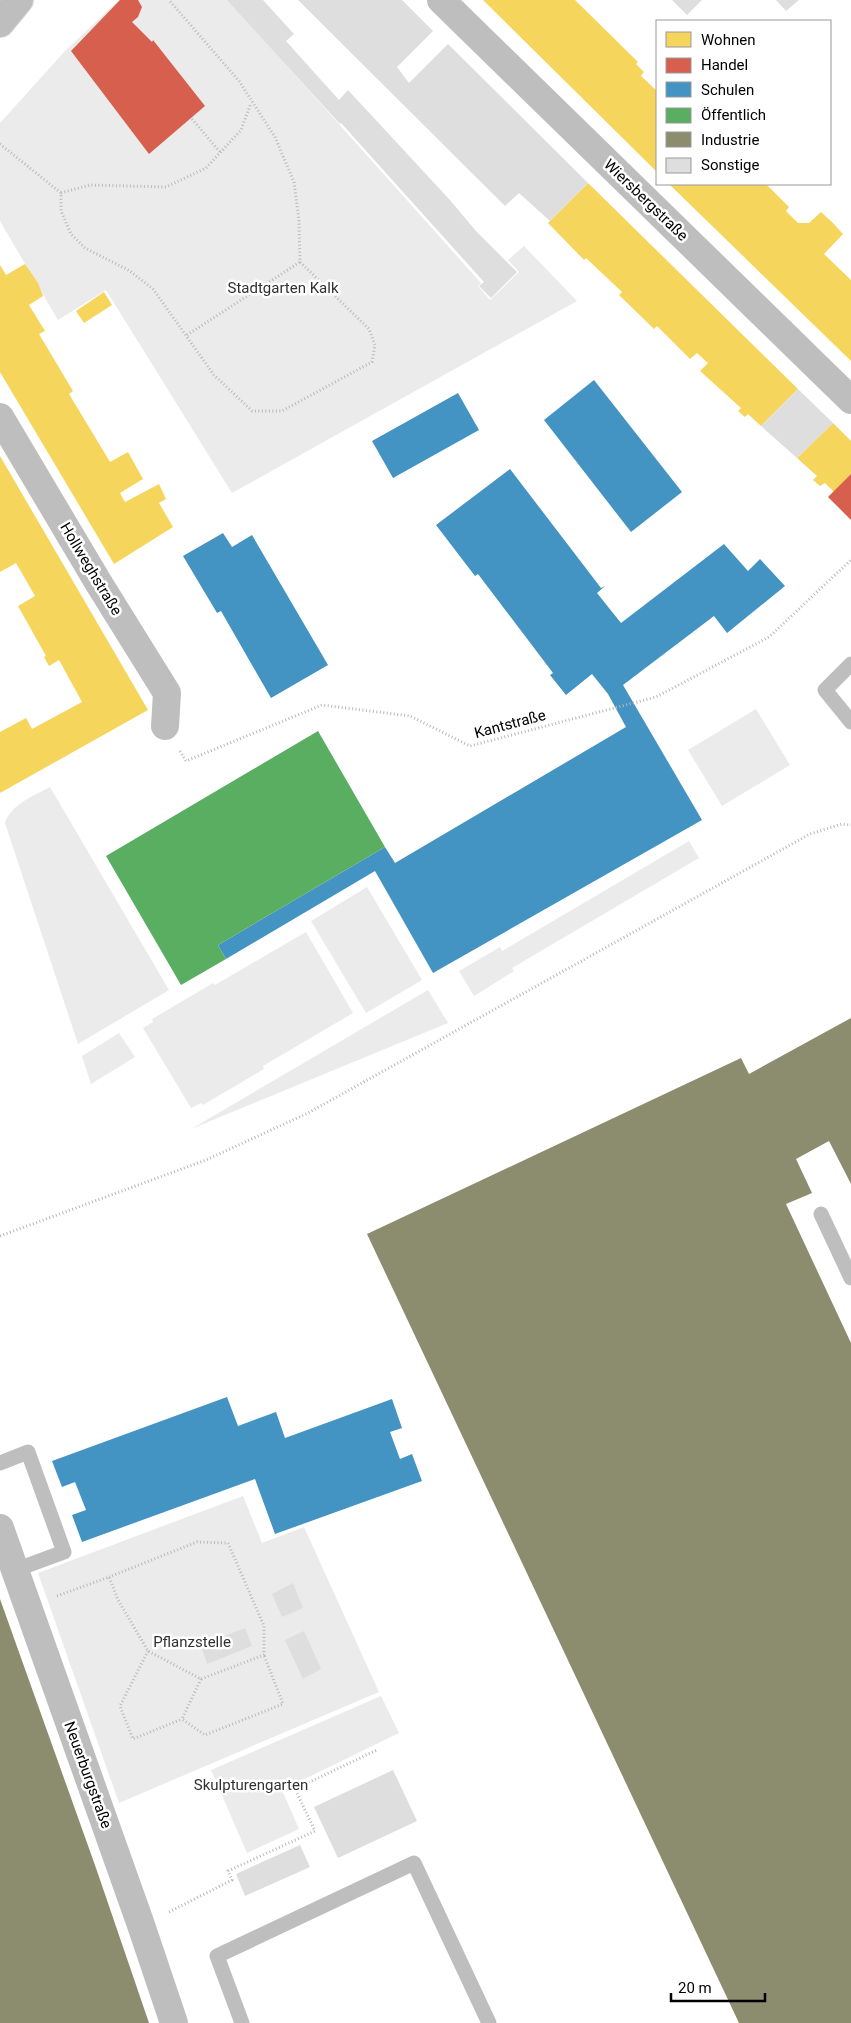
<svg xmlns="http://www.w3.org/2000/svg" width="851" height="2023" font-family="Roboto,sans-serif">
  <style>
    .green { fill: #ebebeb }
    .homes { fill: #f6d55c }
    .shops { fill: #d6604d }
    .schools { fill: #4393c3 }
    .public { fill: #5aae61 }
    .industry { fill: #8c8c6e }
    .building { fill: #dedede }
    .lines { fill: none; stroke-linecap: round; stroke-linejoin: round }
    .primary-casing { stroke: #dbdbdb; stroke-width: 30 }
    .path { stroke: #b9b9b9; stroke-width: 3; stroke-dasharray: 1 2.5; stroke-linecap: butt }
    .lane { stroke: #bebebe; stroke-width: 15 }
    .street { stroke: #bebebe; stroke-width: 28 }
    .primary { stroke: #bebebe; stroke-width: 28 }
    .labels { text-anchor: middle; stroke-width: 5; stroke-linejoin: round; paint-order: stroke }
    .street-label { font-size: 15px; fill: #000; stroke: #fff }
    .park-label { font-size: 15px; fill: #313131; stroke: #fff }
  </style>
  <rect width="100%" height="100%" fill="#fff"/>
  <g class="green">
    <polygon points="119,0 228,0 481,283 478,286 490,300 519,272 508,260 524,246 577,301 232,493 106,290 58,320 0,221 0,123 65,51"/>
    <polygon points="756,709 790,765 722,806 688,750"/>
    <path d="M50,787L169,990L78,1044L5,823C11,804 34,796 50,787Z"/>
    <polygon points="689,841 699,858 512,968 514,971 474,996 459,971 500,947 502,951"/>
    <polygon points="367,887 422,980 366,1013 311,921"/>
    <polygon points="306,932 353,1013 263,1066 264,1069 203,1105 201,1103 191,1108 143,1028 153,1022 152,1019 213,983 215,985"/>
    <polygon points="428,990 448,1023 191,1129"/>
    <polygon points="119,1033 135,1057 91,1084 82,1056"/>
    <polygon points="243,1496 262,1543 304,1527 379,1692 119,1803 38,1573"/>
    <polygon points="381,1696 399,1733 282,1790 299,1829 247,1853 211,1770"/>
  </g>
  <g class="homes">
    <polygon points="483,0 575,0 638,62 636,64 644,72 641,76 657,91 657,172"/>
    <polygon points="588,183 798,389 761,426 748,414 745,417 738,411 741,408 700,371 708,363 697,353 690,359 657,326 654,329 619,295 622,292 586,258 584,260 548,223"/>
    <polygon points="669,184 766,184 789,207 786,211 798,223 809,223 821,212 833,223 843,234 824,254 851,280 851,361"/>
    <polygon points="25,264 38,283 43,296 29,305 45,331 39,334 73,391 69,394 110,462 128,452 143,479 120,493 125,502 159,484 166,499 159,503 173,527 114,564 0,372 0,265 6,275"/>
    <polygon points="104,292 112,305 84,323 76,311"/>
    <polygon points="833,423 851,441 851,474 834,492 825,483 820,486 813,480 817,476 797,458"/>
    <polygon points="0,456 148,710 0,793 0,732 26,718 32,729 82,702 59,660 49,666 44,657 46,656 18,606 35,596 16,563 0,572"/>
  </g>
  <g class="shops">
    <polygon points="120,0 138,0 142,7 138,17 132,22 152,42 153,40 205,106 149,154 71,51"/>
    <polygon points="851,474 851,520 828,497"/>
  </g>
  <g class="schools">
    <polygon points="594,380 682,492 631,532 544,420"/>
    <polygon points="458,393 479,430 393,478 372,441"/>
    <polygon points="510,469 601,588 605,586 597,593 621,623 724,544 748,571 760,559 785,586 727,633 714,616 623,685 702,820 433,973 375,871 226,959 218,945 385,847 395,863 626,727 608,694 592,674 566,695 550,675 553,673 478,574 475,576 436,525"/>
    <polygon points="223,533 232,547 252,535 328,665 271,698 221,611 217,613 183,556"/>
    <polygon points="227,1397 238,1426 276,1412 285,1438 392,1399 402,1428 390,1432 400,1459 412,1454 422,1481 275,1534 255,1479 82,1542 72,1515 86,1510 75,1482 62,1487 52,1461"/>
  </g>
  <polygon class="public" points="318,731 385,847 218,945 226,959 181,985 106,856"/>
  <g class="industry">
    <polygon points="851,1018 851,1184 829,1141 796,1159 812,1193 786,1204 851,1343 851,2023 739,2023 367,1234 741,1058 749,1074"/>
    <polygon points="0,1599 96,1868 149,2023 0,2023"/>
  </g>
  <g class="building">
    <polygon points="227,0 263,0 294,34 286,41 339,100 348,90 449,199 476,231 517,272 491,298 479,286 484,282 341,123 340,124"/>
    <polygon points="298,0 402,0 433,31 397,67 409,83 448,44 588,183 550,221 519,193 505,206"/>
    <polygon points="672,0 702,0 687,15"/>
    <polygon points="776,0 799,0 786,11"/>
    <polygon points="798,389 833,423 797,458 761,426"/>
    <polygon points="293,1583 303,1608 282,1617 272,1594"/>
    <polygon points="245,1628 252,1646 207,1664 201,1645"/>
    <polygon points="304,1631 321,1669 303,1679 285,1640"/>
    <polygon points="393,1770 417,1821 338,1858 314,1807"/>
    <polygon points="300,1845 310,1867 245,1896 236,1874"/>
  </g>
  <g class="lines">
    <g class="primary-casing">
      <polyline id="primary" points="0,23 19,0"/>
    </g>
    <g class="path">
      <polyline points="192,119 220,152"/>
      <polyline points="0,144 61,193 61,211 71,234 85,248 130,271 153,289 214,375 252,411 282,411 372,362 375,345 369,329 300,262 299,221 294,182 275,137 239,81 169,0"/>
      <polyline points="61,193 90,185 166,187 206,168 241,130 251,103"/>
      <polyline points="187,335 300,262"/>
      <polyline points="180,751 186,761 322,705 410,716 470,746 656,697 769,637 851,560"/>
      <polyline points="0,1236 206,1160 308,1113 810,834 842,824 851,825"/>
      <polyline points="57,1596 109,1577 118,1600 148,1651 201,1679 264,1655 264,1626 228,1543 197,1542 109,1577"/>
      <polyline points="148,1651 120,1706 133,1739 182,1719"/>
      <polyline points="201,1679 182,1719 205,1735 283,1704 264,1655"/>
      <polyline points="169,1912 232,1880 228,1871 315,1831 295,1789 377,1750"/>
    </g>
    <g class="lane">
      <polyline points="851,664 825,690 851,722"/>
      <polyline points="821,1214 851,1278"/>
      <polyline points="0,1463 28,1452 64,1552 15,1570"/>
      <polyline points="242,2023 217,1956 414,1863 489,2023"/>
    </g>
    <g class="street">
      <polyline points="441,0 851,400"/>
      <polyline points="0,417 98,582 167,693 165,726"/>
      <polyline points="0,1528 141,1925 174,2023"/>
    </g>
    <use href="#primary" class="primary"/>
  </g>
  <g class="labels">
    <g class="street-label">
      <text transform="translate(646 200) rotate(44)" y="5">Wiersbergstraße</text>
      <text transform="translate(91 569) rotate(59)" y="5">Hollweghstraße</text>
      <text transform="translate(510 724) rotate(-15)" y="5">Kantstraße</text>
      <text transform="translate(88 1775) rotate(70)" y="5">Neuerburgstraße</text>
    </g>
    <g class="park-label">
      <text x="283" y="293">Stadtgarten Kalk</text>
      <text x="192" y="1647">Pflanzstelle</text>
      <text x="251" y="1790">Skulpturengarten</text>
    </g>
  </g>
  <rect x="656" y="20" width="175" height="165" fill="#ffffff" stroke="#999999"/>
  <rect x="666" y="32" width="25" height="15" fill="#f6d55c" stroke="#999999"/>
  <text x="701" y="45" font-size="15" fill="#000000">Wohnen</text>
  <rect x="666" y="58" width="25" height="15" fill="#d6604d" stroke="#999999"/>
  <text x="701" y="70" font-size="15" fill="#000000">Handel</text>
  <rect x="666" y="82" width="25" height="15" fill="#4393c3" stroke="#999999"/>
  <text x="701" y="95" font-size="15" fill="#000000">Schulen</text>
  <rect x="666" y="108" width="25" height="15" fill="#5aae61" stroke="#999999"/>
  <text x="701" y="120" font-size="15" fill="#000000">Öffentlich</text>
  <rect x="666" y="132" width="25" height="15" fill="#8c8c6e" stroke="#999999"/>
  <text x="701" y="145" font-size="15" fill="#000000">Industrie</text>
  <rect x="666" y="158" width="25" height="15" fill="#dedede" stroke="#999999"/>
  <text x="701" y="170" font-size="15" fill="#000000">Sonstige</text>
  <path d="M671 1993v8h94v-8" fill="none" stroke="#000000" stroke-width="2.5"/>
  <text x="678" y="1993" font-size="15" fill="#000000" stroke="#ffffff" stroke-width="4" paint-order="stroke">20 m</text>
</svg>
